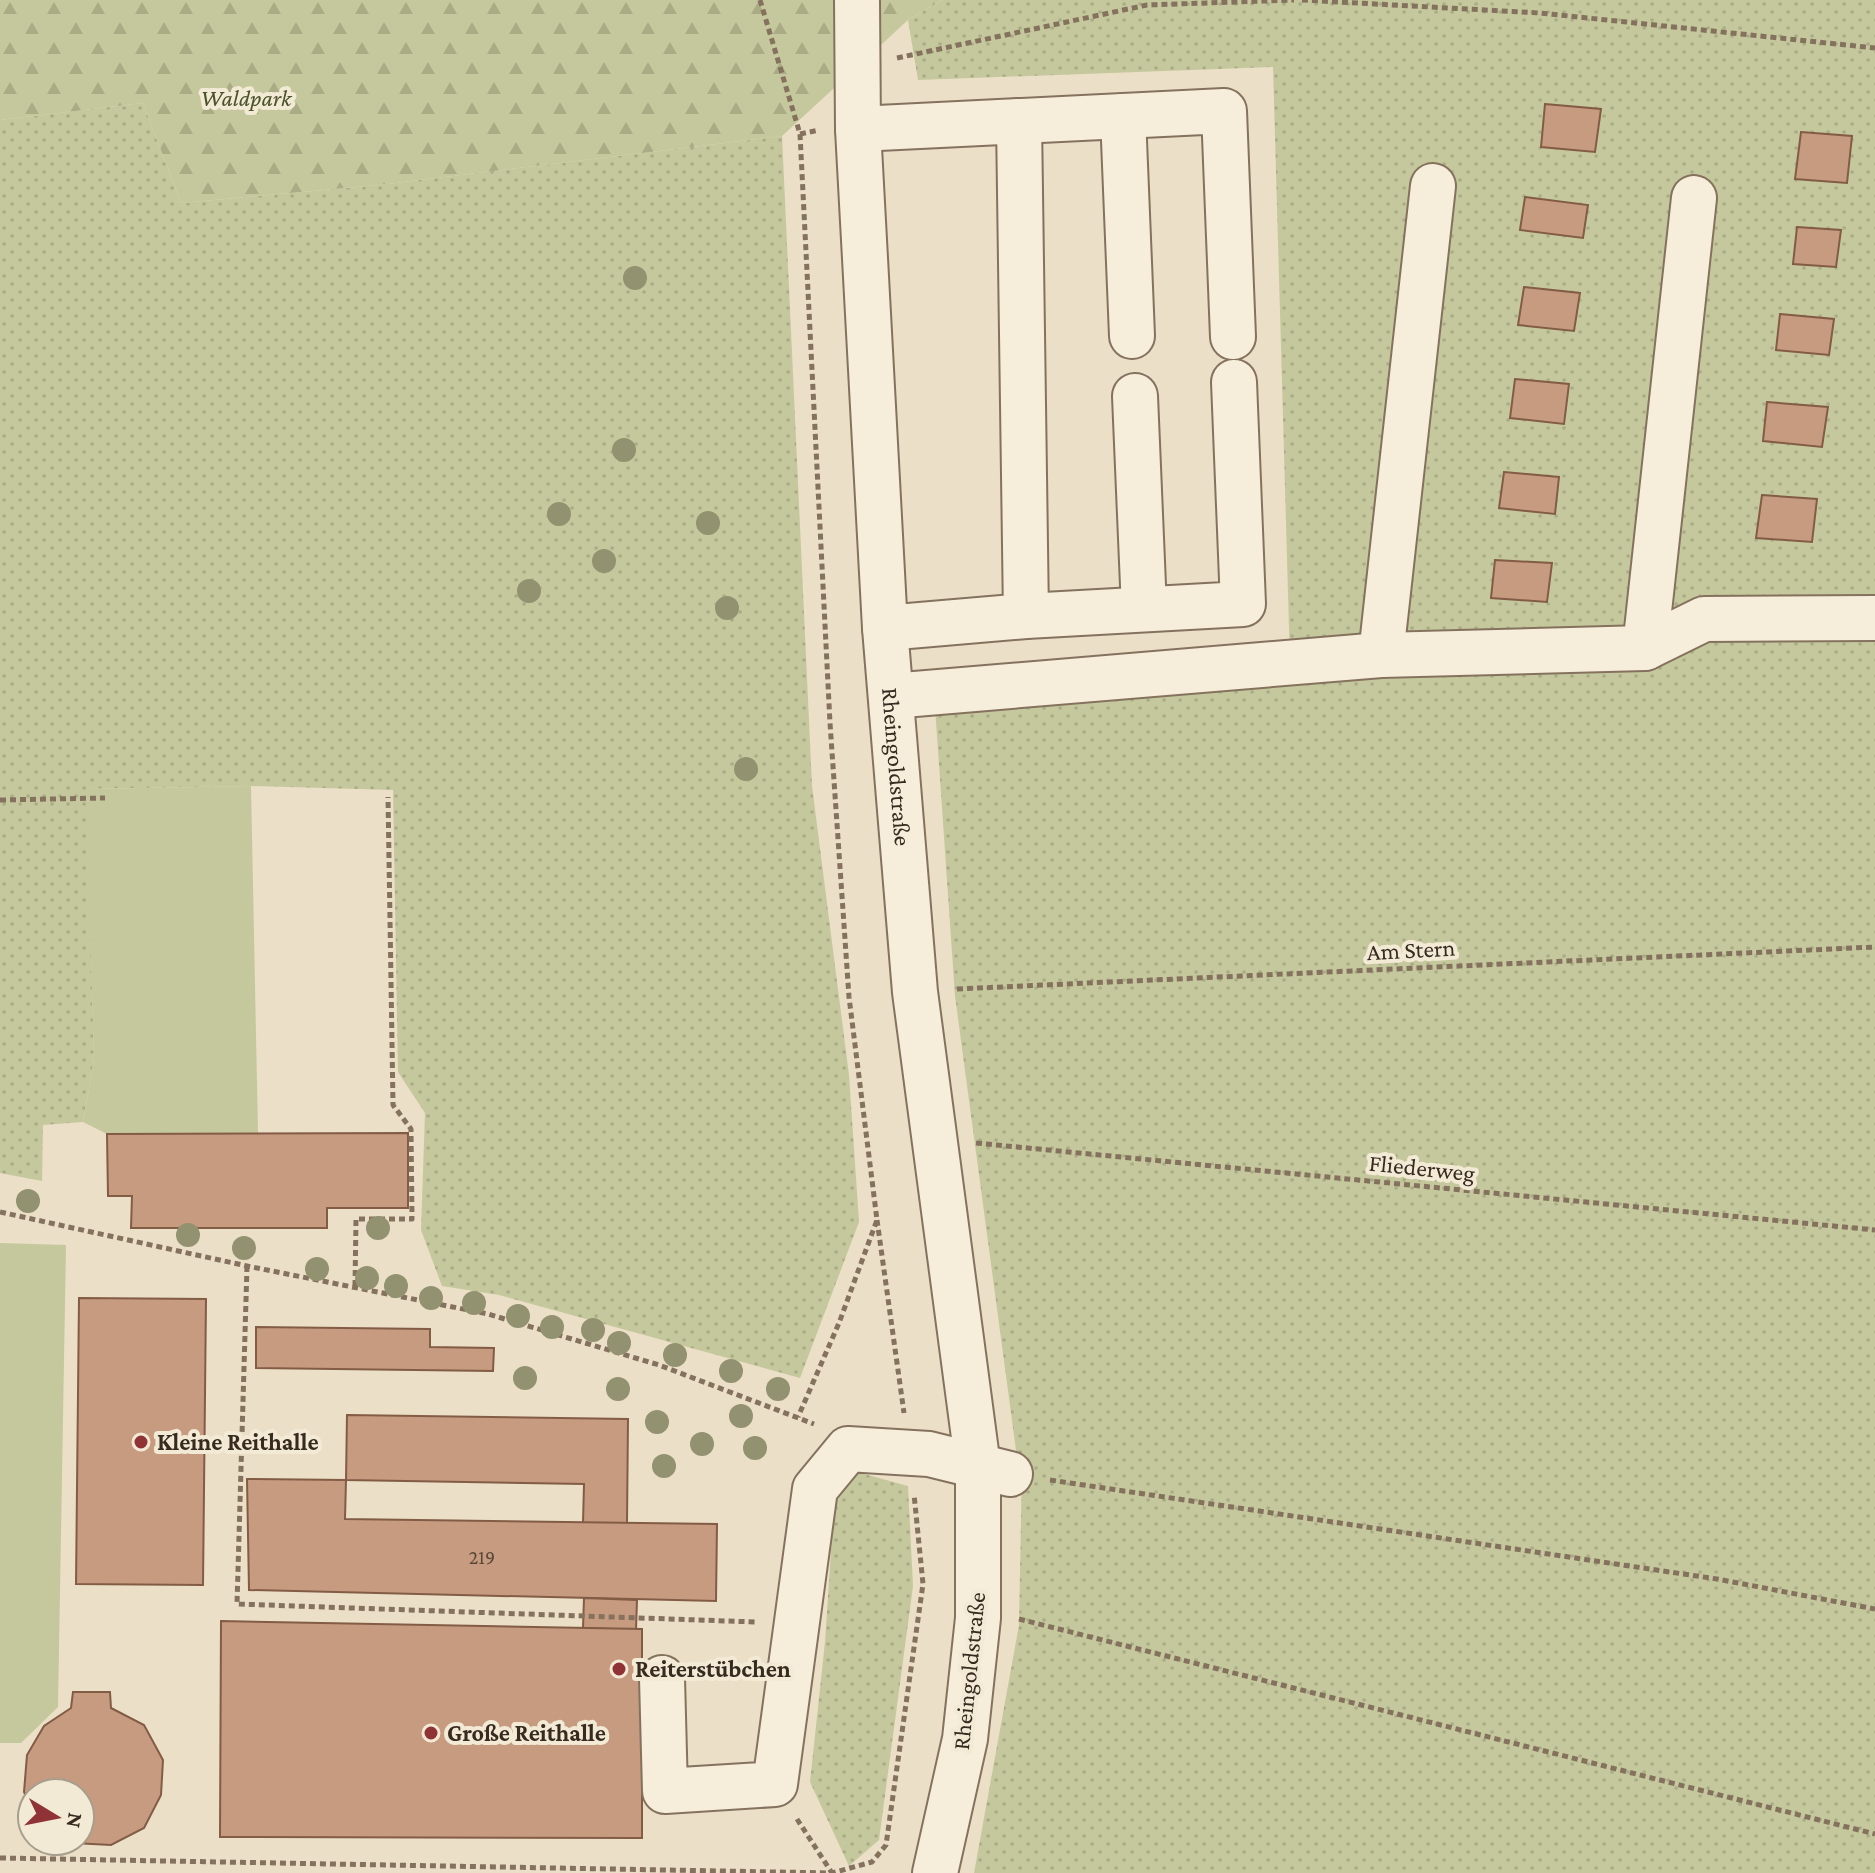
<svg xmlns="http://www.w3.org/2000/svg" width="1875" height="1873" font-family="'Crimson Pro',serif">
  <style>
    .grass { fill: url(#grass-dots) }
    .forest { fill: url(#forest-firs) }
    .park { fill: #c5c89c }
    .building { fill: #c69b80; stroke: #835c46; stroke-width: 2 }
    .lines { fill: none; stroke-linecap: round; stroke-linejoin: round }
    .minor-casing { stroke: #85725e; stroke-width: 48 }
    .path { stroke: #85725e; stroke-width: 5; stroke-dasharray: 6 4; stroke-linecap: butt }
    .minor { stroke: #f6edda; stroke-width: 44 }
    .tree { fill: #929170 }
    .poi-dot { fill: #903336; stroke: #f3ead6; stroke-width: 3 }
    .labels { text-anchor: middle; stroke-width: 8; stroke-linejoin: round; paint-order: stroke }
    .number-label { font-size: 20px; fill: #5b4738 }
    .park-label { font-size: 24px; font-style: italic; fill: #495229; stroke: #f3ead6 }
    .street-label { font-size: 24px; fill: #372b20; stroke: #f3ead6 }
    .poi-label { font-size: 24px; font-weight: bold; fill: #372b20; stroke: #f3ead6; text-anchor: start }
  </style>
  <defs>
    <pattern id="grass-dots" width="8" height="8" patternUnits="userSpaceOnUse" patternTransform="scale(2)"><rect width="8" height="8" fill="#c5c89c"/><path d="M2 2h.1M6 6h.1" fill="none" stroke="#aaac86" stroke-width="1.8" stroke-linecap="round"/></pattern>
    <pattern id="forest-firs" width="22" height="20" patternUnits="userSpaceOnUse" patternTransform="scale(2)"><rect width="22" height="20" fill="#c5c89c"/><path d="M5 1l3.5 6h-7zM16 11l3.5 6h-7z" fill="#aaac86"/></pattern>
  </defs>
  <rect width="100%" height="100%" fill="#ebdfc7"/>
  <g class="grass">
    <polygon points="942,0 1875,0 1875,1873 974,1873 1019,1625 1022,1466 1018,1465 955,996 934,692 1290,663 1273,67 918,80 908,20"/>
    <polygon points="143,103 181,203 379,185 782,136 812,786 849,1075 859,1222 800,1378 499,1295 442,1286 421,1230 425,1113 398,1072 393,790 251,786 87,789 94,1060 83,1122 43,1125 42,1181 0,1173 0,120"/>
    <polygon points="857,1472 908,1486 913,1586 879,1840 849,1866 810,1782 825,1642 834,1505"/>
  </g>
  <polygon class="forest" points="0,0 942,0 908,20 782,136 379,185 181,203 143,103 0,120"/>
  <g class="park">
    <polygon points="251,786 258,1133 107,1134 83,1122 94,1060 86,789"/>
    <polygon points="0,1243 66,1245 58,1707 21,1743 0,1743"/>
  </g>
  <g class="building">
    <polygon points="1545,104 1601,109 1595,152 1541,147"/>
    <polygon points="1801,132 1852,136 1847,183 1795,179"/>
    <polygon points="1525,197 1588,205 1583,238 1520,230"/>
    <polygon points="1797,227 1841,230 1836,267 1793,264"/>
    <polygon points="1524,287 1580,293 1574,331 1518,325"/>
    <polygon points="1780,314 1834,319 1829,355 1776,350"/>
    <polygon points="1515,379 1569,384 1564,424 1510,418"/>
    <polygon points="1767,402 1828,407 1822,447 1763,441"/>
    <polygon points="1504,472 1559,477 1555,514 1499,508"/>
    <polygon points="1762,495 1817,499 1812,542 1756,538"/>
    <polygon points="1495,560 1552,563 1547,602 1491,598"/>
    <polygon points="408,1133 408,1208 327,1208 327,1228 131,1228 132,1196 108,1196 107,1134"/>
    <polygon points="79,1298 206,1299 203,1585 76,1584"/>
    <polygon points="256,1327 430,1329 430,1347 494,1348 493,1371 256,1368"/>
    <polygon points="347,1415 628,1419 627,1524 583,1523 584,1484 346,1480"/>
    <polygon points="247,1479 346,1480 345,1519 717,1524 716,1601 249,1590"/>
    <polygon points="584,1598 637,1600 636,1630 583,1628"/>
    <polygon points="221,1621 642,1629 642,1838 220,1837"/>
    <polygon points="73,1692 110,1692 111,1708 144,1725 163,1760 161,1795 144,1828 111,1845 73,1843 68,1841 80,1841 80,1793 32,1793 32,1808 24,1792 27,1755 44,1726 71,1708"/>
  </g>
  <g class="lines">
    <g class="minor-casing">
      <g id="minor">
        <path id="s1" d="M857,0L858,129L885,628L915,992L978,1467V1618L965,1739L935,1873"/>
        <polyline points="1123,116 1132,336"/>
        <polyline points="1019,121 1026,616"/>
        <polyline points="858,129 1224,111 1233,337"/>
        <polyline points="1135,396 1144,609"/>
        <polyline points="885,628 1026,616 1243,604 1234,382"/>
        <polyline points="1645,648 1694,198"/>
        <polyline points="1381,655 1433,186"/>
        <polyline points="891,696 1381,655 1645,648 1704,619 1875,618"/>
        <polyline points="662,1678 665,1791 775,1784 815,1489 848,1449 929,1454 1010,1474"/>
      </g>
    </g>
    <g class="path">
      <polyline points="760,0 800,134 830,723 849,997 877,1220 839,1323 798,1417"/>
      <polyline points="1302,0 1540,13 1875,48"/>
      <polyline points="897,58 1147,5 1294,0"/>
      <polyline points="800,134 819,130"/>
      <polyline points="0,800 105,798"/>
      <polyline points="957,989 1875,947"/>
      <polyline points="976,1143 1875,1230"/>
      <polyline points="0,1212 247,1266 488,1314 659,1365 814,1424"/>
      <polyline points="877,1220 904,1413"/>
      <polyline points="247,1266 237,1604 756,1622"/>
      <polyline points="355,1286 356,1219 412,1219 411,1129 393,1105 388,797"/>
      <polyline points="1050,1480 1717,1579 1875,1609"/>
      <polyline points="1019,1619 1875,1834"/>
      <polyline points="797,1819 832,1873"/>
      <polyline points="0,1858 832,1873 872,1862 886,1845 923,1584 914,1494"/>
    </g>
    <use href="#minor" class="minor"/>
  </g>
  <g class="tree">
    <circle cx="635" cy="278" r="12"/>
    <circle cx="624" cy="450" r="12"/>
    <circle cx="559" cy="514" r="12"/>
    <circle cx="708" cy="523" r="12"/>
    <circle cx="604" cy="561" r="12"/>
    <circle cx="529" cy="591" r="12"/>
    <circle cx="727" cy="608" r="12"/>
    <circle cx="746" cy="769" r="12"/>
    <circle cx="28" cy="1201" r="12"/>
    <circle cx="378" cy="1228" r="12"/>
    <circle cx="188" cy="1235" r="12"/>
    <circle cx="244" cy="1248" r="12"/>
    <circle cx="317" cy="1269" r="12"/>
    <circle cx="367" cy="1278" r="12"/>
    <circle cx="396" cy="1286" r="12"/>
    <circle cx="431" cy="1298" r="12"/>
    <circle cx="474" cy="1303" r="12"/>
    <circle cx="518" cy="1316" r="12"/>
    <circle cx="552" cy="1327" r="12"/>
    <circle cx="593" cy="1330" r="12"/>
    <circle cx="619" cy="1343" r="12"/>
    <circle cx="675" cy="1355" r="12"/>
    <circle cx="731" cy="1371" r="12"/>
    <circle cx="525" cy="1378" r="12"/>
    <circle cx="618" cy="1389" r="12"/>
    <circle cx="778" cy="1389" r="12"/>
    <circle cx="741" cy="1416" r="12"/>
    <circle cx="657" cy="1422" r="12"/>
    <circle cx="702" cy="1444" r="12"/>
    <circle cx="755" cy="1448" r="12"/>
    <circle cx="664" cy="1466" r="12"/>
  </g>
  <g class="poi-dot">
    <circle cx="141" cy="1442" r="8"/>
    <circle cx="619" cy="1669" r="8"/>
    <circle cx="431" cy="1733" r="8"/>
  </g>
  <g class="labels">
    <g class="number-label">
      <text x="482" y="1564">219</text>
    </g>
    <g class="park-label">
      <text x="246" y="106">Waldpark</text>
    </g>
    <g class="street-label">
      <text dy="8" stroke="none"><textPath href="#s1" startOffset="768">Rheingoldstraße</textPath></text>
      <text transform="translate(1411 950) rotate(-3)" y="8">Am Stern</text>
      <text transform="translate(1422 1168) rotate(6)" y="8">Fliederweg</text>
      <text transform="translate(969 1671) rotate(-84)" y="8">Rheingoldstraße</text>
    </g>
    <g class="poi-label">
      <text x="157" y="1450">Kleine Reithalle</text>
      <text x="635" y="1677">Reiterstübchen</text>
      <text x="447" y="1741">Große Reithalle</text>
    </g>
  </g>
  <g transform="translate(56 1817) rotate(100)"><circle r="38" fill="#f3ead6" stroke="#a89e8d" stroke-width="2"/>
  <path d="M0-6L14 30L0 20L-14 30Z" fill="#903336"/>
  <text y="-12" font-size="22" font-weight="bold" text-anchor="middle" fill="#372b20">N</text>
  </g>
</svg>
